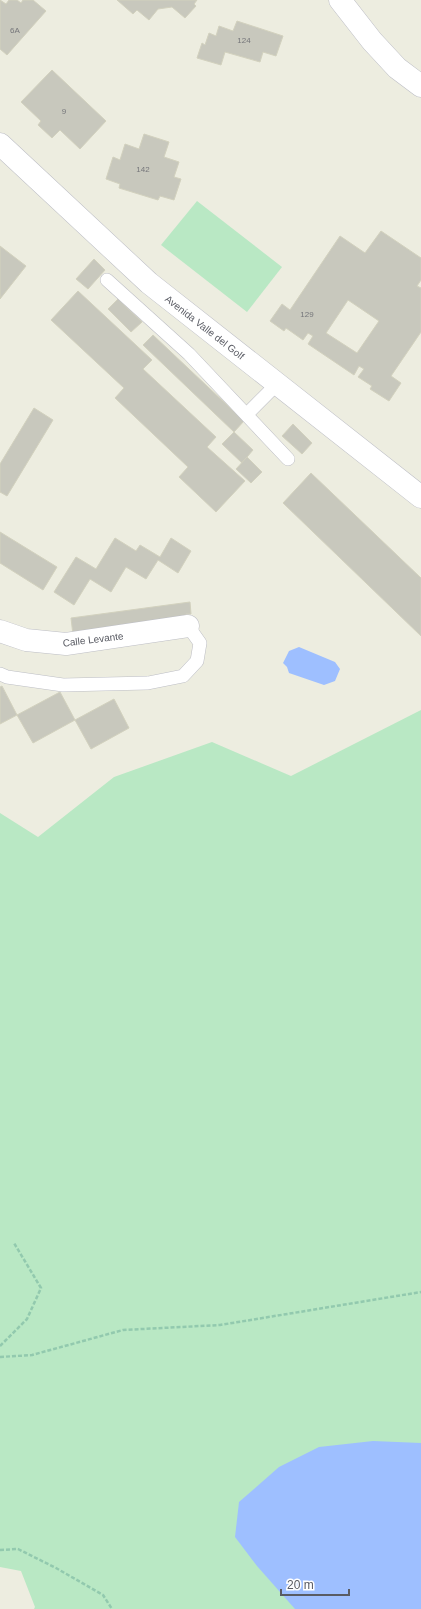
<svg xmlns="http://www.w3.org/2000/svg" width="421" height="1609" font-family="Arial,sans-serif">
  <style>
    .green { fill: #b9e8c4 }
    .water { fill: #9ebfff }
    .building { fill: #c8c8bd; stroke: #d2d1be; fill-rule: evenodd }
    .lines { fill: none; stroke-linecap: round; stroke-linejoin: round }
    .service-casing { stroke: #bdbec5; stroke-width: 14 }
    .minor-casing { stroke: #bdbec5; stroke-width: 23 }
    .path { stroke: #92c9ae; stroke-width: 2.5; stroke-dasharray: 4 2; stroke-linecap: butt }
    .service { stroke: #fff; stroke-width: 13 }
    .minor { stroke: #fff; stroke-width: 22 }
    .labels { text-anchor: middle; stroke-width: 3; stroke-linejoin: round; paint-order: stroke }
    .number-label { font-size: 8px; fill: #75767a }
    .street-label { font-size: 10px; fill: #595b63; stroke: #fff }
  </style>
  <rect width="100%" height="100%" fill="#edede0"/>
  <g class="green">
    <polygon points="197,201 282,267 247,312 161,245"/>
    <polygon points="421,710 421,1609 34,1609 35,1607 21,1571 0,1567 0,813 38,837 114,777 212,742 291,776"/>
  </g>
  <g class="water">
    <polygon points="299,647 335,662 340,669 335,681 324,685 289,673 287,667 283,663 289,651"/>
    <polygon points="373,1441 421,1443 421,1609 295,1609 257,1566 235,1537 239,1502 279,1467 319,1447"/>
  </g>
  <g class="building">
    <polygon points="0,0 6,4 9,0 17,0 21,3 23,0 33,0 46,11 7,55 0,49"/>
    <polygon points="117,0 197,0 194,4 196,6 185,18 172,7 158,9 149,20 137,10 133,14"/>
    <polygon points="237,21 283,36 276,56 263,52 260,62 225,52 221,65 197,58 202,43 205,45 209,33 216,36 219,26 233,31"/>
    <polygon points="52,70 106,121 80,149 60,130 52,138 38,125 41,121 21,102"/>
    <polygon points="144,134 169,142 164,157 179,162 174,177 181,179 174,200 160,196 158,200 119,188 120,184 106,179 113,157 120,160 125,144 139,149"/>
    <path d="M381,231L421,258V280L417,286L421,288V332L391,376L401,383L389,401L370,389L372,386L358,377L364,369L359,366L354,375L308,344L313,336L308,333L303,340L286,328L284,331L270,321L282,304L290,310L340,236L365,253ZM348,300L379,321L357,353L326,333Z"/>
    <polygon points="0,246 26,266 0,299"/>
    <polygon points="94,259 105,270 88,289 76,279"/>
    <polygon points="78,291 152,360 143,369 216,437 207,447 245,481 216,512 179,477 188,467 115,398 124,388 51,320"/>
    <polygon points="118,299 142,322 131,332 108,309"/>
    <polygon points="153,335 244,421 234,432 143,345"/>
    <polygon points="34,408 53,420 7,496 0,492 0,464"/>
    <polygon points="293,424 312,443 302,454 282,436"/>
    <polygon points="234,432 253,450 242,463 222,444"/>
    <polygon points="247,457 262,472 251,483 236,469"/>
    <polygon points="311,473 421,578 421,636 283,503"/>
    <polygon points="0,532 57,567 43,590 0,563"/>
    <polygon points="115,538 136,551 140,545 160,557 171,538 191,551 178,573 158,560 146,579 126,567 111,592 90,579 74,605 54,592 76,557 96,569"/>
    <polygon points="190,602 191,614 186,614 184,621 73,635 71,618"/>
    <polygon points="2,686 17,715 0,724 0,687"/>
    <polygon points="60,692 75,720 33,743 17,715"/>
    <polygon points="114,699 129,728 91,749 75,720"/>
  </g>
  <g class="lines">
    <g class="service-casing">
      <g id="service">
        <polyline points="107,280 189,354 288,459"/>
        <polyline points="247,414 277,384"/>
        <polyline points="0,674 7,677 63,685 148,683 183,676 197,661 200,643 188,626"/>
      </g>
    </g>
    <g class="minor-casing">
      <g id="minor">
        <polyline points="340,0 372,41 397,68 421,86"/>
        <polyline points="0,144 149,283 421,497"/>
        <polyline points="0,631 26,640 66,644 188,626"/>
      </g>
    </g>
    <g class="path">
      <polyline points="0,1346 27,1319 41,1288 14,1243"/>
      <polyline points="0,1357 32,1355 123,1330 220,1325 421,1292"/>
      <polyline points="0,1550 18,1549 56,1568 103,1595 112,1609"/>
    </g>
    <use href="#service" class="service"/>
    <use href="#minor" class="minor"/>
  </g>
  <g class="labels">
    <g class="number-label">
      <text x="15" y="33">6A</text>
      <text x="244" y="43">124</text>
      <text x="64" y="114">9</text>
      <text x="143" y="172">142</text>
      <text x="307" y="317">129</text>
    </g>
    <g class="street-label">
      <text transform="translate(205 327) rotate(38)" y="4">Avenida Valle del Golf</text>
      <text transform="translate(93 639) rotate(-7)" y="4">Calle Levante</text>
    </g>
  </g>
  <path d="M281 1589v6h68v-6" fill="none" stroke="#595b63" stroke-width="2"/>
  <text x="287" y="1589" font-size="12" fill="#595b63" stroke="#ffffff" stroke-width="3" paint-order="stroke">20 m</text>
</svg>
